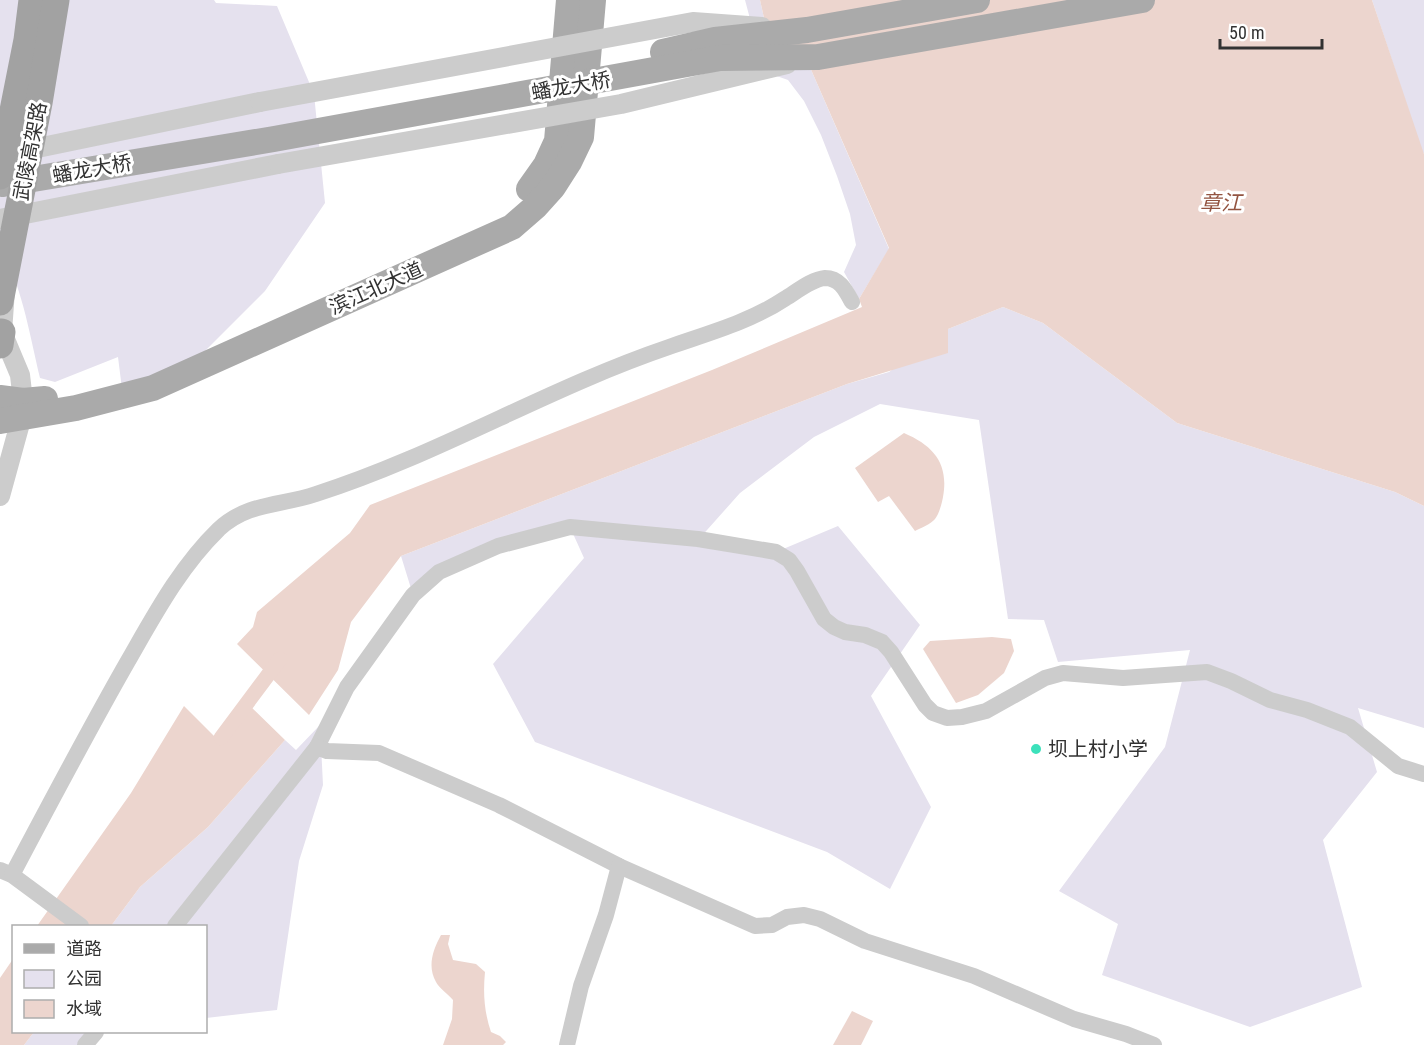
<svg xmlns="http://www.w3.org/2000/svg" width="1424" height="1045" font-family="'Roboto Condensed','Noto Sans SC',sans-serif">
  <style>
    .green { fill: #e5e1ee }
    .water { fill: #ecd5ce }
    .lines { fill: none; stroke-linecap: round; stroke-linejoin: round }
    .canal { stroke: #ecd5ce; stroke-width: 15 }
    .minor { stroke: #ccc; stroke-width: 16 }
    .tertiary { stroke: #ccc; stroke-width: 20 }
    .primary { stroke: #aaa; stroke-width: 26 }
    .trunk { stroke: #a2a2a2; stroke-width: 27 }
    .tertiary-bridge { stroke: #ccc; stroke-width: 20 }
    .primary-bridge { stroke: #aaa; stroke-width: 26 }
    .trunk-bridge { stroke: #a2a2a2; stroke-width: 27 }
    .poi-dot { fill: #3ce1bb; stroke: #fff; stroke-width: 2 }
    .labels { text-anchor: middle; stroke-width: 6; stroke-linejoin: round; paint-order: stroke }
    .street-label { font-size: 20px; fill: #323232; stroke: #fff }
    .poi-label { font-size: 20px; fill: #323232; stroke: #fff; text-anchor: start }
    .water-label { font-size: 21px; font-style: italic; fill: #935441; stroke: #fff }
  </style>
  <rect width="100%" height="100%" fill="#fff"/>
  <g class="green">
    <path d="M0,0H214L216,3L277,6L314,94L325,203L265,291L194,362L123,397L118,357L55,382L40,378C30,336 22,285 0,247Z"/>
    <polygon points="745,0 760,0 768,36 809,65 889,249 859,299 844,272 856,245 850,214 837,176 821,135 804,101 788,80 771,74 748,43 749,15"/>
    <polygon points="1372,0 1424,0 1424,154 1422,151"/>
    <polygon points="1003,307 1043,323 1177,423 1395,492 1424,506 1424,728 1358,708 1377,772 1323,840 1362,987 1250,1027 1102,975 1118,924 1059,891 1165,747 1190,650 1058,662 1044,620 1008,619 979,420 880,404 814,437 740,493 699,539 776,552 838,526 920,625 871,696 931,807 890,889 827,852 535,742 493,664 584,558 570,527 498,546 413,595 401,556 847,384 889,372 948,329"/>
    <polygon points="320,725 323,785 299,861 277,1010 206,1018 206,926 111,926 140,887 208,827 285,740 296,750"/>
    <polygon points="34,1032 96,1032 85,1045 24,1045"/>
  </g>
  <g class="water">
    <polygon points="760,0 1372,0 1424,154 1424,506 1395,492 1177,423 1043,323 1003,307 948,329 948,353 847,384 401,556 351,622 338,670 309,715 237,644 253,627 257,612 350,533 370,505 712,370 862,307 859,299 889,248 809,65 768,36"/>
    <path d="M904,433C934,446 949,464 943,497C942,503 939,514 935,519C931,524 921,528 915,531L889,496L878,502L855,468Z"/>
    <polygon points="992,637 1011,639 1014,651 1004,673 978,695 956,703 923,649 930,641"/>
    <polygon points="249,705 285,740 208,827 140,887 111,926 37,926 131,793 184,706 216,738"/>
    <path d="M441,935H450L448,944L453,960L476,964L485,972C483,993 484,1011 491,1032L500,1036L506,1042L503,1045H443L452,1019L453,1000C448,994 439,988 436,982C427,966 433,950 441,935Z"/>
    <polygon points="13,959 14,1032 34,1032 24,1045 0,1045 0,978"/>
    <polygon points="852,1011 873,1021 861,1045 833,1045"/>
  </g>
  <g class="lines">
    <polyline class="canal" points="221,738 280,659"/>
    <g class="minor">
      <polyline points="317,747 347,687 413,595 439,572 498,546 570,527 698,539 776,552 789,560 797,571 824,619 834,627 845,632 865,635 882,642 891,652 925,705 933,713 947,718 962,717 986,711 1045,678 1063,673 1123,678 1207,672 1231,681 1270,700 1307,710 1350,727 1398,766 1424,774"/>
      <polyline points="0,870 12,875 81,926"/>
      <path d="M12,875C50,803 88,731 128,661C155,614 180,567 219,529C248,502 281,506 316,494C438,455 548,388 669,347C709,333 750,322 786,298C796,292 812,279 825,278C840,278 846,291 852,302"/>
      <polyline points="175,926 317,747 327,751 379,753 499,805 619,866 755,926 772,925 787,917 804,915 820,919 865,941 974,976 1074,1019 1126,1034 1154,1045"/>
      <polyline points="85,1045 96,1032"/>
      <polyline points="567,1045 581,986 606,915 619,866"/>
    </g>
    <g class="tertiary">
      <polyline points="18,152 260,102"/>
      <polyline points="0,219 278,164"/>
      <polyline points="0,496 22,416 23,401 20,375 2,332 5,290"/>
    </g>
    <g class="primary">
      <polyline points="529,189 546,165 557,141 569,0"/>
      <polyline points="0,398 23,401 45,399"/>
      <polyline points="0,421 76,408 153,388 512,227 535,207 553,187 569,162 581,137 593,0"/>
    </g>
    <polyline class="trunk" points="0,345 2,332"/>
    <g class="tertiary-bridge">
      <polyline points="260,102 693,22 762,27"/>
      <polyline points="278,164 621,104 787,64"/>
    </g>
    <g class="primary-bridge">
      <polyline points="663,52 715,40 807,30 977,0"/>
      <polyline points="3,184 274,139 720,58 818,57 1142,0"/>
    </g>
    <g class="trunk-bridge">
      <polyline points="0,176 27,40 32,0"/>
      <polyline points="0,302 39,103 56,0"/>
    </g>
  </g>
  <circle class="poi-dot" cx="1036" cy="749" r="6"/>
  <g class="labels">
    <g class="street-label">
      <text transform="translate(571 86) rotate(-10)" y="7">蟠龙大桥</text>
      <text transform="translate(30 151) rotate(-79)" y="7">武陵高架路</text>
      <text transform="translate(92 169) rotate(-10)" y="7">蟠龙大桥</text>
      <text transform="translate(376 288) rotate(-24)" y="7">滨江北大道</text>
    </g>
    <g class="poi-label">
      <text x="1048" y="756">坝上村小学</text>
    </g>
    <g class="water-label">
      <text x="1221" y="210">章江</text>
    </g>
  </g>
  <rect x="12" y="925" width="195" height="108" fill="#ffffff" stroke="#adadad" stroke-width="1.5"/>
  <rect x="24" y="944" width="30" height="9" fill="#aaaaaa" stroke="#adadad" stroke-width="1.5"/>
  <text x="66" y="955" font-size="18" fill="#323232">道路</text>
  <rect x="24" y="970" width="30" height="18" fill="#e5e1ee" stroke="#adadad" stroke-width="1.5"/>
  <text x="66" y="985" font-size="18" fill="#323232">公园</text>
  <rect x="24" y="1000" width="30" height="18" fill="#ecd5ce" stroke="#adadad" stroke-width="1.5"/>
  <text x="66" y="1015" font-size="18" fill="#323232">水域</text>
  <path d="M1220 39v9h102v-9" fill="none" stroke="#323232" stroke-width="3"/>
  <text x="1229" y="39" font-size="18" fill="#323232" stroke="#ffffff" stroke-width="4.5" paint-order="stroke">50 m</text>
</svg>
